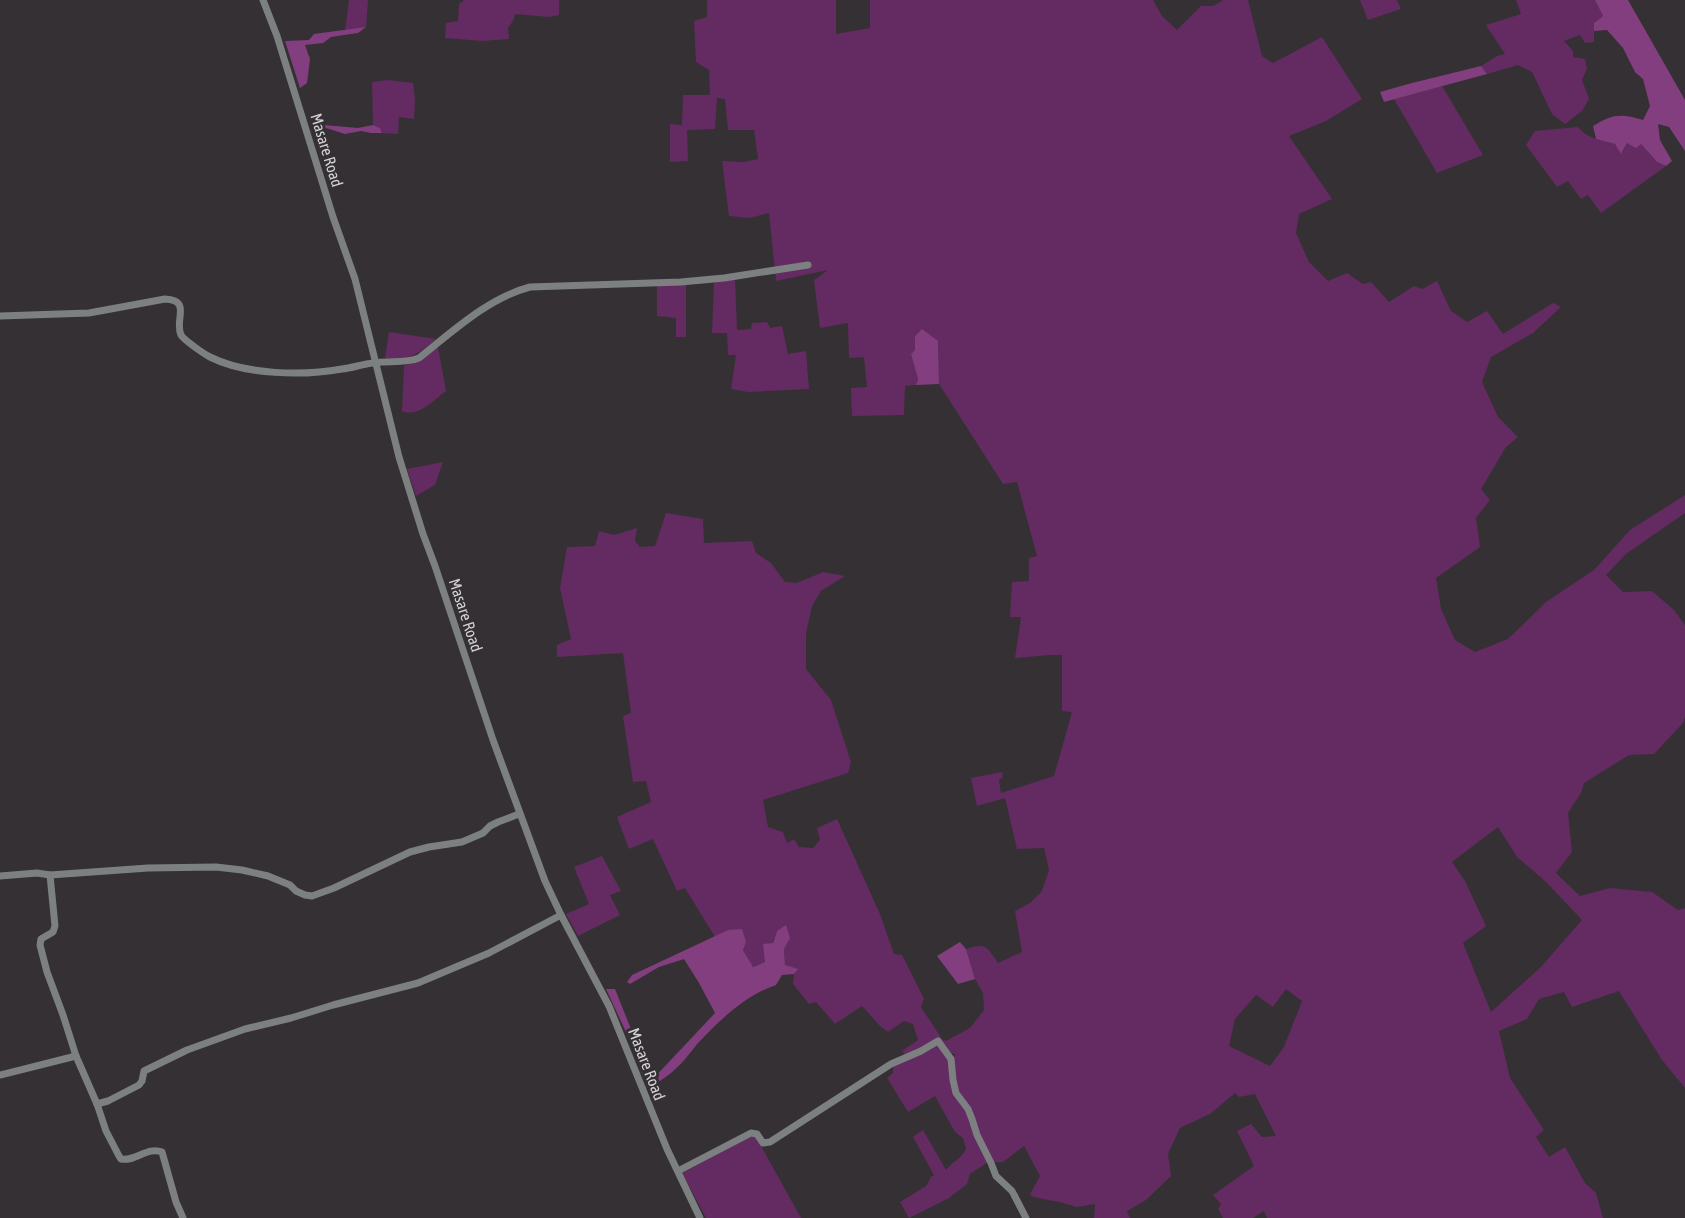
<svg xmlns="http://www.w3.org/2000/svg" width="1685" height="1218" font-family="'Asap Condensed',sans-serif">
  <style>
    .green { fill: #632b61; fill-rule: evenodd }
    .forest { fill: #823e7e }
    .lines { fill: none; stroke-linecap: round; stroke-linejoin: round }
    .minor { stroke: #7d8080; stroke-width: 7 }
    .labels { text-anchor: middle; stroke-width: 6; stroke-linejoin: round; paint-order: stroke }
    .street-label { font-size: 16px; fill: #d3d1d3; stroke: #353034 }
  </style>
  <rect width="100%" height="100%" fill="#353034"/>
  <g class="green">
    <polygon points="349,0 368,0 366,27 345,31"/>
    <polygon points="464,0 559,0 559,15 549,17 515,14 513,21 508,28 509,39 483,41 445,38 446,23 458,21 459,4"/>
    <path d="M707,0H836V34L870,28V0H1153L1162,16L1177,30L1201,6H1213L1223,0H1248L1262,56L1273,63L1322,37L1362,99L1326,121L1289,136L1332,199L1299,214L1296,233L1309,262L1328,281L1347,273L1363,284L1371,282L1389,302L1414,286L1422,289L1437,281L1451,311L1467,322L1487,311L1503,334L1553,303L1561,307L1533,333L1491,357L1482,382L1498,417L1518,437L1506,447L1481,489L1490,500L1476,518L1480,547L1436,578L1441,609L1455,640L1475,652L1508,639L1546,602L1594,570L1630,530L1685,495V513L1626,554L1606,575L1623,592L1652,591L1674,610L1685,625V717L1683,723L1654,754L1629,755L1584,783L1581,793L1568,813L1572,852L1556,873L1580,896L1610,888L1652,892L1678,910L1685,908V1088L1662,1060L1619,991L1572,1007L1564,992L1539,999L1527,1019L1499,1031L1510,1078L1544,1130L1536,1137L1549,1157L1565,1147L1585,1183L1596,1193L1603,1218H1267L1264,1211L1253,1218H1223L1218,1209L1221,1204L1213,1195L1254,1166L1237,1131L1251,1124L1262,1137L1276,1136L1255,1094L1239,1097L1235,1093L1210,1114L1180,1128L1168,1154L1171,1176L1146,1200L1127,1211L1130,1218H1094L1095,1204L1077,1207L1059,1202L1033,1197L1030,1194L1040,1176L1024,1146L1003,1162H988L970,1174L967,1184L949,1198L909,1218L900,1202L926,1186L931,1177L934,1175L913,1137L923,1130L946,1170C953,1161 960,1160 966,1149L963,1138L955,1132L935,1096L908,1112L887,1078L893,1073V1066L934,1046H939L946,1055L950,1064L955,1054L950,1053L939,1039L906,1055L902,1051L918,1040L913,1024L904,1021L888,1032L880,1026L862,1006L835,1024L816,1002L809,1004L793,984L794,974L797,970L785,965L784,949L777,931L765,962L752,967L743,949L728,930L715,937L685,888L677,891L653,839L629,849L617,817L651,802L646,781L633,782L623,716L631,713L623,653L557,657V645L571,639L560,588L567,547L595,546L599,531L614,535L637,528L635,541L640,547L655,546L666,513L703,519L704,543L752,541L756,553L771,563L785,582L797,583L823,572L845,576L821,591L812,606L806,633V669L831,700L851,762L848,773L763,800L768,827L783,832L787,843L794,839L799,847L813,848L820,840L817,828L837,819L880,914L894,954L902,955L924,999L921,1007L942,1039L946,1041L970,1028L984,1010L983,993L975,979L966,949C986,942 987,947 998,963L1022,952L1015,911L1030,903L1042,891L1049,870L1044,848L1017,849L1005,798L977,806L971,778L1002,772L1003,777L999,780L1001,793L1054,776L1072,712L1062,711V655H1050L1015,658L1021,617H1010L1012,582L1029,581V558L1037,556L1017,482L1003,484L939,384L938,342L923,330L915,336V350L911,354L918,379L916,385L905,386L904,415L852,416L851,388L867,387L864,357L849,358L848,323L820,328L814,280L828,270L776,281L769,213L750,218L729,216L722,161L744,162L758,159L754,130H728L725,99L717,98L715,129L687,130L688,161L670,162V124L682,125L683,95H710L709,70L696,62L694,21L707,17ZM1498,827L1517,857L1546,882L1582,920L1540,968L1491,1012L1463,943L1486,926L1465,881L1452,862ZM1286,989L1302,1001L1284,1047L1270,1066L1229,1046L1235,1019L1256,995L1273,1007Z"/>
    <polygon points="1360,0 1397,0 1401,9 1368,20"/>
    <polygon points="1516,0 1595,0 1603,16 1594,23 1594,42 1585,43 1580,35 1564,41 1573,51 1573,57 1585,59 1587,69 1582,80 1589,99 1582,111 1565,124 1552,114 1532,72 1518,65 1487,74 1481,66 1497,56 1505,54 1486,25 1521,14"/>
    <polygon points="388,80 413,83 415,100 414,119 399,117 398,134 382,133 380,128 373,125 372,82"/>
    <polygon points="1442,86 1483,155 1437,173 1394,99"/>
    <polygon points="1578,127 1585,134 1596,139 1615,144 1622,153 1627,143 1641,144 1657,162 1666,166 1601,213 1588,195 1581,199 1568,181 1557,187 1526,145 1535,131"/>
    <polygon points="735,279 737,330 751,329 752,323 767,322 770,328 782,326 788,354 806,351 809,389 748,392 731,389 736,355 728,355 727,333 712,333 714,282"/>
    <polygon points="686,284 686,337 676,337 676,318 657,316 657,286"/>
    <path d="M389,332L436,339C416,356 411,359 385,358Z"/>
    <path d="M438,347L446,391C434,400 418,418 402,411L404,366L420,360Z"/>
    <polygon points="443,462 435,485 416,496 407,469"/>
    <polygon points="602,856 621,891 610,895 620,915 578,936 566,914 589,904 574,867"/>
    <polygon points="750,1137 756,1137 801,1218 706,1218 682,1173"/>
  </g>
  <g class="forest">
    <path d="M1595,0H1628L1685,100V151L1669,127L1658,124L1660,140L1672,161L1666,166L1657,162L1641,144L1636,148L1627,143L1621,154L1615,144L1596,139L1593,126C1612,114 1621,113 1643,120L1650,106L1643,79L1635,72L1623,48L1607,30L1594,31V23L1603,16Z"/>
    <polygon points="366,27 358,33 331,37 323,43 305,45 310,59 307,83 300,88 285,41 309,40 314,34"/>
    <polygon points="1481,66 1487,74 1384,102 1380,92 1408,84"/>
    <polygon points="324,125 358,128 373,125 380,128 382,133 371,133 361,131 345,134 326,128 312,133 311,127"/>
    <polygon points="922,329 938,341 939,384 916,385 918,379 911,354 915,350 915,336"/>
    <path d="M786,925L790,938L784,949L785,965L798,969L794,974L782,975L776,985C746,995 721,1019 699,1042C695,1046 693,1050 690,1053C679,1068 663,1081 647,1088L631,1043L606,989H615L641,1054L645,1070L651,1081L715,1013L699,983L684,959L659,967L630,984L627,982L632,975L728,930L742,929L746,942L743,950L753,967L765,962L763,944L773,943L777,931Z"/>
    <polygon points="960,942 966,949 975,979 958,984 937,956"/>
  </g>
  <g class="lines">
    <g class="minor">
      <polyline points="263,0 277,36 333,217 355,279 399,457 423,534 435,566 493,740 545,881 561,915 609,1006 667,1149 700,1218"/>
      <path d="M0,316L89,313L165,299C192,300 174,320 181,335C184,340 204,354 210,357C246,375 303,376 342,369C352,368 363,364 373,363C389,360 404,364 419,358C452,332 488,298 530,287L681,282L724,278L808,265"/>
      <path d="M50,875L55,926L53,932L41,939L40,945L47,972L63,1015L76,1056L97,1104L106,1131L119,1156L121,1159C135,1162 148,1146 162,1152L176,1202L183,1218"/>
      <polyline points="0,876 37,873 50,875 148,868 216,867 242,870 268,876 290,885 296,891 305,895 312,896 334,888 410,852 429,847 462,842 483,833 490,826 498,822 519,814"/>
      <polyline points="0,1075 76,1056"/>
      <polyline points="97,1104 108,1101 139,1085 142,1081 144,1071 187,1050 245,1029 291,1018 333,1005 418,983 489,953 561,915"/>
      <polyline points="678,1171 751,1133 757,1134 763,1143 770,1142 891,1064 921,1051 938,1041 951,1059 953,1080 956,1093 968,1109 972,1119 977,1135 991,1163 996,1176 1012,1191 1026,1218"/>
    </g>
  </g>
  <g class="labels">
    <g class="street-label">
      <text transform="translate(327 150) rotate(73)" y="6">Masare Road</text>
      <text transform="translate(466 615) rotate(72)" y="6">Masare Road</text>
      <text transform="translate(647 1064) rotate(69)" y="6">Masare Road</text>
    </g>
  </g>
</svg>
